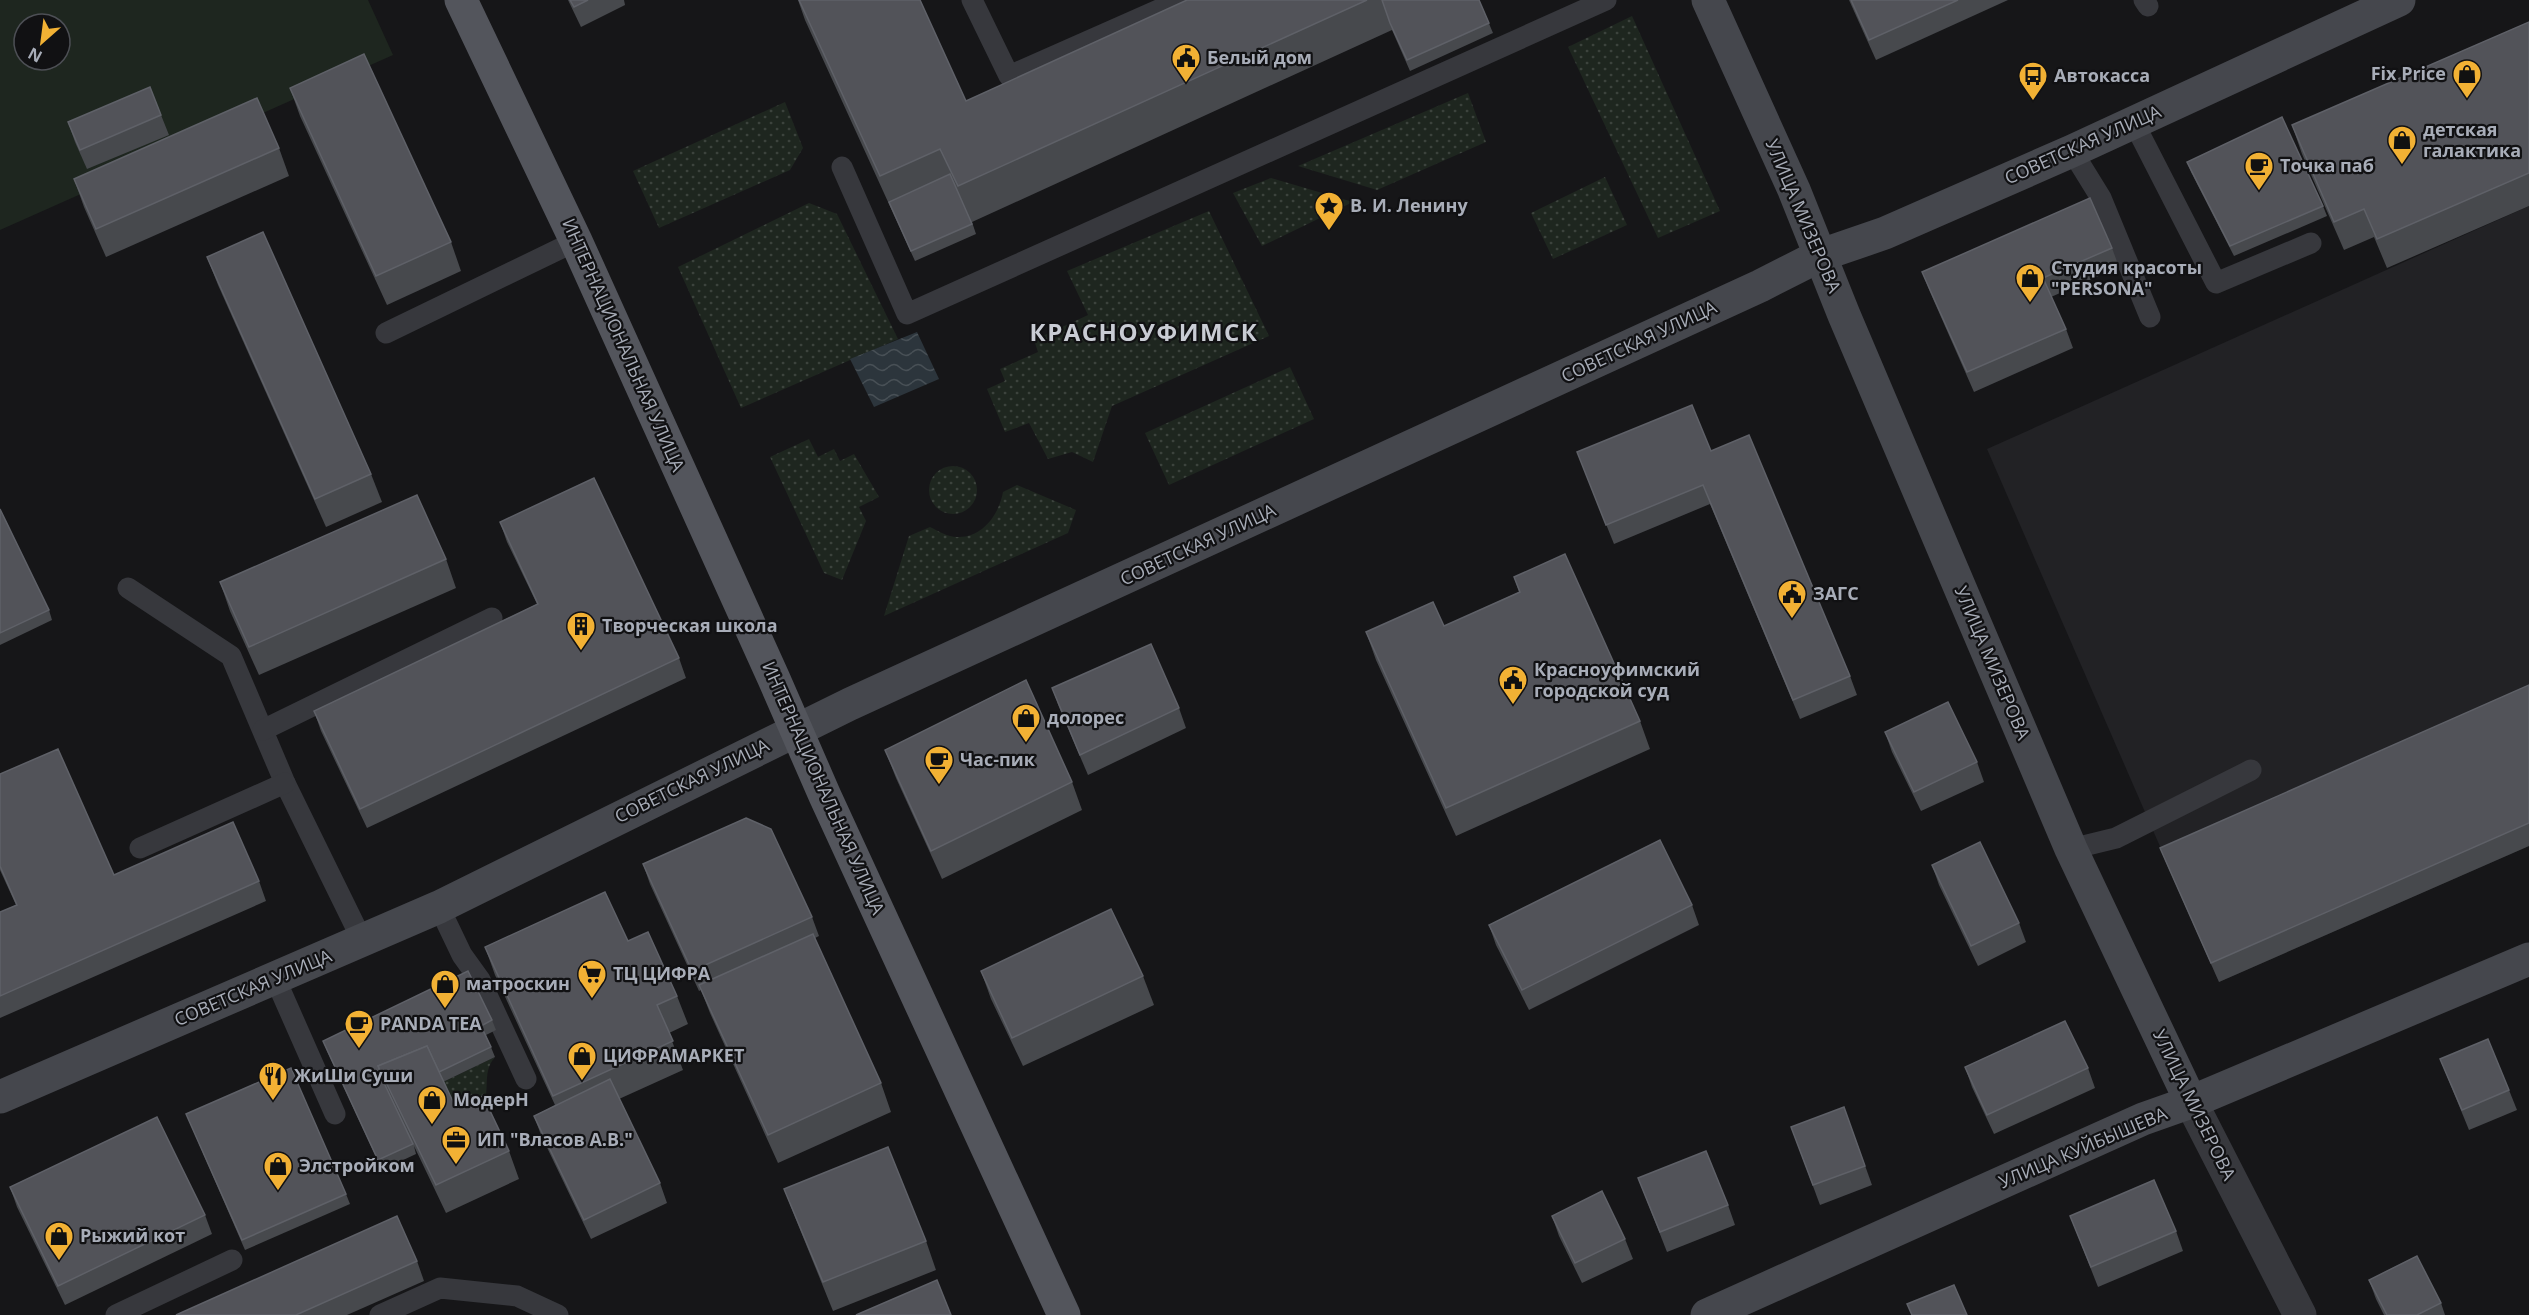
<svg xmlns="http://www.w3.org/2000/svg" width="2529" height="1315" font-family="'Open Sans',sans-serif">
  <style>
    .built { fill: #222225 }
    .grass { fill: url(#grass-dots) }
    .park { fill: #1e261f; fill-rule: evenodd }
    .water { fill: url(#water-waves) }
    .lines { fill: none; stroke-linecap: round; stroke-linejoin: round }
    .service { stroke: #37383d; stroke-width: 21 }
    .minor { stroke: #37383d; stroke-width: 33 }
    .secondary { stroke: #45474d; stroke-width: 33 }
    .primary { stroke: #53555c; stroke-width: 33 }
    .wall { fill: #47494d }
    .building { fill: #525359; stroke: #5f6168; stroke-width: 1.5 }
    .labels { text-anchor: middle; stroke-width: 4.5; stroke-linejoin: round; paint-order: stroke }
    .poi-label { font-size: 18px; font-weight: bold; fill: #a8adb8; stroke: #111113; text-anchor: start }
    .street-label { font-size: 18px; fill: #a8adb8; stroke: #111113 }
    .district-label { font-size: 24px; font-weight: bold; letter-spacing: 1.5px; fill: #c9ccd4; stroke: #111113 }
  </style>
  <defs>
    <pattern id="grass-dots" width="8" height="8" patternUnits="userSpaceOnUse" patternTransform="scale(1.5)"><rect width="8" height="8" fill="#1e261f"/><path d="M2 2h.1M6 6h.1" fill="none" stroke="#3c433d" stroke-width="1.8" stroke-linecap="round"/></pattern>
    <pattern id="water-waves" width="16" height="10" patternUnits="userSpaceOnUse" patternTransform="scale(1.5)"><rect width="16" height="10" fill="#2c353c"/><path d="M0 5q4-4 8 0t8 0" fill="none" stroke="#485056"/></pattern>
  </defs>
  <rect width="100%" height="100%" fill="#161618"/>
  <polygon class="built" points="2529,206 2529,846 2219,982 1987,449"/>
  <g class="grass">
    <polygon points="1632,16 1720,211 1658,238 1568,47"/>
    <polygon points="1468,93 1486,142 1377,190 1298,166"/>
    <polygon points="785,102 803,148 790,170 659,228 633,171"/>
    <polygon points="1605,177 1627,225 1553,259 1531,213"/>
    <polygon points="1271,178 1353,202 1262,246 1233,193"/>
    <polygon points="809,203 837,214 898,339 741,408 678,267"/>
    <polygon points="1209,211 1269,336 1112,406 1093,462 1072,452 1048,459 1029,423 1005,432 987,389 1005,381 1000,369 1038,352 1034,340 1088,315 1067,271"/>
    <polygon points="1290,367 1314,419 1169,485 1145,433"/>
    <polygon points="809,439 818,457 834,449 840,461 854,454 879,497 859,507 866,521 842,580 824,573 770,457"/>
    <circle cx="953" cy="490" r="24"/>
    <path d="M1017,485L1076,510L1068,533L884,616L909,536L930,527C938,531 948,537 957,537C983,538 999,514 1003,492Z"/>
    <path d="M495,1057C480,1074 493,1094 480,1108C475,1114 466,1118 459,1122L441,1083Z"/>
  </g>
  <path class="park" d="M0,0H368L393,55L0,230ZM24,24H60V60H24Z"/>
  <polygon class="water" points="917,332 939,379 874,407 850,359"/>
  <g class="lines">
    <g class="service">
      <polyline points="972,0 1009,76 1181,0"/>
      <polyline points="2144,0 2148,6"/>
      <polyline points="2134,123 2216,283 2311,243"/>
      <polyline points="2072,151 2101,198 2150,317"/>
      <polyline points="842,167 907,314 1606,0"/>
      <polyline points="386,333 576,241"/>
      <polyline points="128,588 231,656 285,783 362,940"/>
      <polyline points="263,730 492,618"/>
      <polyline points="140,848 285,783"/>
      <polyline points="2071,849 2116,838 2251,770"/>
      <polyline points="439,907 462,955 480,980 526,1079"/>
      <polyline points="275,978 335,1114"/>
      <polyline points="116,1315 232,1260"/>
      <polyline points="380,1315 440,1288 517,1296 558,1315"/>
    </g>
    <polyline class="minor" points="2191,1102 2300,1315"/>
    <g class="secondary">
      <polyline points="1708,0 1794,190 1844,315 2071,849 2191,1102"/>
      <polyline points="0,1097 439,907 850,704 1760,286 1821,255 1885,233 2072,151 2399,0"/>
      <polyline points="1707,1315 2143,1119 2191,1102 2529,959"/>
    </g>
    <polyline class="primary" points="461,0 576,241 774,679 825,796 1064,1315"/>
  </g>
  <g class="wall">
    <polygon points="568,0 624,0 625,5 581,27"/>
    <polygon points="798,0 920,0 966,101 1187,0 1479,0 1493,33 1410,71 1392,30 972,222 976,234 915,261 805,20"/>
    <polygon points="1849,0 2008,0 1876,60"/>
    <polygon points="2529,22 2529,206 2387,268 2374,237 2344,250 2302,154 2292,125"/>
    <polygon points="290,88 451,242 461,271 387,305 300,116"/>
    <polygon points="161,115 169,135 87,169 75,142 68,122"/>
    <polygon points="279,148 289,176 106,257 84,207 74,179"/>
    <polygon points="2187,162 2323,206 2327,216 2234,256 2191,172"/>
    <polygon points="2112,248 2119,267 2051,297 2066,329 2073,348 1974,392 1930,292 1922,272"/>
    <polygon points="207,257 371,474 382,502 326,527 218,285"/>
    <polygon points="1711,451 1850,676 1857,695 1800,719 1710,504 1614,544 1577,452"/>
    <polygon points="0,509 49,610 52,620 0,645"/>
    <polygon points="500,522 679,658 686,678 367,828 321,731 314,711 537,604 507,542"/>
    <polygon points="446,559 456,588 259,675 230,611 220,582"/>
    <polygon points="1514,577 1640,721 1650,749 1456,836 1376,660 1366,632 1444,626 1519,592"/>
    <polygon points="2529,685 2529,846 2219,982 2168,867 2160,848"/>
    <polygon points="1052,688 1179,708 1186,728 1088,775 1059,707"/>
    <polygon points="1885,732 1977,762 1984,782 1921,811 1892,752"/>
    <polygon points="885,750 1072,782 1082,810 942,879 896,778"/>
    <polygon points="0,774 114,875 259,881 266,901 0,1018 0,912 16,905 0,870"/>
    <polygon points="643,864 812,917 819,936 815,938 881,1083 891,1112 778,1163 710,1013 701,990 699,991 650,884"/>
    <polygon points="1932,865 2019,923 2026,942 1978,966 1939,885"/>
    <polygon points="1692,905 1699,925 1529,1010 1496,945 1489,925"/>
    <polygon points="628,941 677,996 688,1024 669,1033 683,1070 619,1099 660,1183 667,1203 591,1239 541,1135 534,1116 555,1105 495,975 485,947"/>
    <polygon points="981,971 1143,976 1154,1005 1023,1066 991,999"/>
    <polygon points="492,1020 496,1030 486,1035 495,1057 443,1082 456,1108 509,1151 519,1179 446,1213 414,1146 416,1154 382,1170 327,1051 323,1041"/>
    <polygon points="2440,1059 2509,1090 2517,1110 2469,1130"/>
    <polygon points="1965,1067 2088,1068 2095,1088 1994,1134 1972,1087"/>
    <polygon points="1844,1107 1872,1185 1820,1205 1791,1127"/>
    <polygon points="186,1114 346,1194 350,1204 245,1250"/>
    <polygon points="1638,1178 1728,1205 1735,1225 1667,1252"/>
    <polygon points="10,1187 205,1215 212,1234 65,1305 17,1207"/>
    <polygon points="784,1189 926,1241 936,1270 833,1311 795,1217"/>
    <polygon points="1552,1216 1625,1239 1633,1259 1582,1283 1559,1236"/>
    <polygon points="2070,1216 2176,1231 2183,1251 2098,1287"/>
    <polygon points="417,1261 424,1281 347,1315 176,1315"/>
    <polygon points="2369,1280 2441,1303 2445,1315 2384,1315 2376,1299"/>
  </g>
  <g class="building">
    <polygon points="570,0 588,0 574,7"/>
    <polygon points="799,0 920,0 966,101 1187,0 1367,0 958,186 940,149 880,176"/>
    <polygon points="1382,0 1479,0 1489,23 1407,60 1390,23"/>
    <polygon points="1851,0 1958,0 1869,40"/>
    <polygon points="2529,22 2529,173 2377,239 2364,209 2334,222 2292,125"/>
    <polygon points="364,54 451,242 376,276 290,88"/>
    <polygon points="150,87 161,115 80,150 68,122"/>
    <polygon points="257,98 279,148 96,229 74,179"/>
    <polygon points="2282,117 2323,206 2230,246 2187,162"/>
    <polygon points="950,174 972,224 911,251 889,202"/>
    <polygon points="2090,198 2112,248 2043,278 2066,329 1967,372 1922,272"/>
    <polygon points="263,232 371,474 315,499 207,257"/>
    <polygon points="1692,405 1711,451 1749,435 1850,676 1793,700 1703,485 1606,525 1577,452"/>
    <polygon points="594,478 679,658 360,809 314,711 538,604 500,522"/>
    <polygon points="417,495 446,559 249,647 220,582"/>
    <polygon points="0,509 49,610 0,633"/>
    <polygon points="1565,554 1640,721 1446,808 1366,632 1433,602 1444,626 1520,592 1514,577"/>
    <polygon points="1151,644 1179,708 1080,755 1052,688"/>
    <polygon points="1026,680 1072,782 931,851 885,750"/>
    <polygon points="2529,685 2529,823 2211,963 2160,848"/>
    <polygon points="1948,702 1977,762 1914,792 1885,732"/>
    <polygon points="58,749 114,875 233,822 259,881 0,996 0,912 17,905 0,866 0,774"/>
    <polygon points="746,818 771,829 812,917 692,971 643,864"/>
    <polygon points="1660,840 1692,905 1522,990 1489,925"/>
    <polygon points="1980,842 2019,923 1971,946 1932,865"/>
    <polygon points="605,892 628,941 648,932 677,996 657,1005 673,1041 553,1096 485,947"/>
    <polygon points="1111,909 1143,976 1012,1038 981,971"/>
    <polygon points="813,934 881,1083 768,1135 699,985"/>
    <polygon points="468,971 492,1020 481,1026 491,1047 439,1072 427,1046 378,1066 385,1085 413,1144 378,1160 323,1041"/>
    <polygon points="2065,1021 2088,1068 1987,1115 1965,1067"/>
    <polygon points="2488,1039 2509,1090 2462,1110 2440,1059"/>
    <polygon points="427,1046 456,1108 483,1096 509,1151 436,1185 378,1066"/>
    <polygon points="291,1068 346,1194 242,1240 186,1114"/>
    <polygon points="610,1079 660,1183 584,1220 534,1116"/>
    <polygon points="1844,1107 1865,1166 1813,1185 1791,1127"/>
    <polygon points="157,1117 205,1215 58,1286 10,1187"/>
    <polygon points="888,1147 926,1241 823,1282 784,1189"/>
    <polygon points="1706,1151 1728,1205 1660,1232 1638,1178"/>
    <polygon points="2154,1180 2176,1231 2091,1267 2070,1216"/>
    <polygon points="1602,1191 1625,1239 1575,1263 1552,1216"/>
    <polygon points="397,1216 417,1261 296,1315 176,1315"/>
    <polygon points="2417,1256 2441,1303 2417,1315 2387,1315 2369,1280"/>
    <polygon points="937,1280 951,1315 856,1315"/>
    <polygon points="1954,1285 1967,1315 1912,1315 1907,1304"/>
  </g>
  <defs>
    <g id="civic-pin" transform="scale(1.5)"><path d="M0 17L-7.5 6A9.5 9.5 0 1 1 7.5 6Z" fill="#f2b134" stroke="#111113"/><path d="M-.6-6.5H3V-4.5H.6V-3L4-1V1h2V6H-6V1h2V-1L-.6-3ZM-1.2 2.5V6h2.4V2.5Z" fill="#111"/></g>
    <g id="shop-pin" transform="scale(1.5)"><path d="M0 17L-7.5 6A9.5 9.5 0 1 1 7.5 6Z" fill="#f2b134" stroke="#111113"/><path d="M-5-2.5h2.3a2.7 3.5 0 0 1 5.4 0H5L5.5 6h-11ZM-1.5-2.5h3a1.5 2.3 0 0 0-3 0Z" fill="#111"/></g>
    <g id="bus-pin" transform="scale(1.5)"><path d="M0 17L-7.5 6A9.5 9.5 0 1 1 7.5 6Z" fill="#f2b134" stroke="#111113"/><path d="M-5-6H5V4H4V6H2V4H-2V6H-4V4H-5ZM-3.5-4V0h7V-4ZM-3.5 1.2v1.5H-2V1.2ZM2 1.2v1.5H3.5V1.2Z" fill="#111"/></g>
    <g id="cafe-pin" transform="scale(1.5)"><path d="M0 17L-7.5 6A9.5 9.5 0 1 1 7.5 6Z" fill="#f2b134" stroke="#111113"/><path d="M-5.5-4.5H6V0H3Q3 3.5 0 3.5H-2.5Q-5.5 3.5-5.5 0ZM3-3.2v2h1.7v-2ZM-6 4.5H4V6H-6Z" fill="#111"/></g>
    <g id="sight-pin" transform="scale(1.5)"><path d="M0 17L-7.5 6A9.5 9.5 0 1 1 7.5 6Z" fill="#f2b134" stroke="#111113"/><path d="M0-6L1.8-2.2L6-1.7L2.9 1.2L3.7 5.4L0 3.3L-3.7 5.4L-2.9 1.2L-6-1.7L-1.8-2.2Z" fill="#111"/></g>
    <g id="building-pin" transform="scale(1.5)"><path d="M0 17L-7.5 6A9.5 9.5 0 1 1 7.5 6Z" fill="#f2b134" stroke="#111113"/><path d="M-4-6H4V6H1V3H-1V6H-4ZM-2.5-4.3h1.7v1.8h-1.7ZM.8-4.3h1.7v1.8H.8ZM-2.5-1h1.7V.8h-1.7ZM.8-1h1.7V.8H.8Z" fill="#111"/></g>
    <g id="supermarket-pin" transform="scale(1.5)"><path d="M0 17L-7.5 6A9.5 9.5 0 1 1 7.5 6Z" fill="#f2b134" stroke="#111113"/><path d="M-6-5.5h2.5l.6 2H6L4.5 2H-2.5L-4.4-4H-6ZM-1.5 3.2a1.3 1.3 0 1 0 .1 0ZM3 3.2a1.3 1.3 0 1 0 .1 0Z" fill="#111"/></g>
    <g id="restaurant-pin" transform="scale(1.5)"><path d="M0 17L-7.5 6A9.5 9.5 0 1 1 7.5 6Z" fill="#f2b134" stroke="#111113"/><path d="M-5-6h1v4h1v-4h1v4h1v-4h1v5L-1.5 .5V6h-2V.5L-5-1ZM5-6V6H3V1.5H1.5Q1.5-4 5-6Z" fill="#111"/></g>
    <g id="office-pin" transform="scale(1.5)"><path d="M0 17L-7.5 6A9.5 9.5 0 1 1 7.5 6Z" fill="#f2b134" stroke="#111113"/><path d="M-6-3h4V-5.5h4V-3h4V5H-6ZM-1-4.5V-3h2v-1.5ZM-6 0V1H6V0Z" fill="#111"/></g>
  </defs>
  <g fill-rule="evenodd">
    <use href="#civic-pin" x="1186" y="58"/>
    <use href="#shop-pin" x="2467" y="74"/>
    <use href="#bus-pin" x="2033" y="76"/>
    <use href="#shop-pin" x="2402" y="140"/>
    <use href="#cafe-pin" x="2259" y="166"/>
    <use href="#sight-pin" x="1329" y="206"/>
    <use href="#shop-pin" x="2030" y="278"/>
    <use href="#civic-pin" x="1792" y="594"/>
    <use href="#building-pin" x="581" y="626"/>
    <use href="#civic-pin" x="1513" y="680"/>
    <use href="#shop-pin" x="1026" y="718"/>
    <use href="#cafe-pin" x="939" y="760"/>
    <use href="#supermarket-pin" x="592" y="974"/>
    <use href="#shop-pin" x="445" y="984"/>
    <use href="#cafe-pin" x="359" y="1024"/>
    <use href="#shop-pin" x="582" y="1056"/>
    <use href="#restaurant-pin" x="273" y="1076"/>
    <use href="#shop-pin" x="432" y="1100"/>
    <use href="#office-pin" x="456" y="1140"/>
    <use href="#shop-pin" x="278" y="1166"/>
    <use href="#shop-pin" x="59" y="1236"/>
  </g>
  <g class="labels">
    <g class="poi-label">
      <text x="1207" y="64">Белый дом</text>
      <text x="2446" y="80" text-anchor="end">Fix Price</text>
      <text x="2054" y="82">Автокасса</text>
      <text x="2423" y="136">детская<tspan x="2423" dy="21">галактика</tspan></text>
      <text x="2280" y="172">Точка паб</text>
      <text x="1350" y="212">В. И. Ленину</text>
      <text x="2051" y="274">Студия красоты<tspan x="2051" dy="21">"PERSONA"</tspan></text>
      <text x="1813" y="600">ЗАГС</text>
      <text x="602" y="632">Творческая школа</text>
      <text x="1534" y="676">Красноуфимский<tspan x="1534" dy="21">городской суд</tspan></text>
      <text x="1047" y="724">долорес</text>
      <text x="960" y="766">Час-пик</text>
      <text x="613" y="980">ТЦ ЦИФРА</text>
      <text x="466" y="990">матроскин</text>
      <text x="380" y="1030">PANDA TEA</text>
      <text x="603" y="1062">ЦИФРАМАРКЕТ</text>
      <text x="294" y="1082">ЖиШи Суши</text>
      <text x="453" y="1106">МодерН</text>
      <text x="477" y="1146">ИП "Власов А.В."</text>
      <text x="299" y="1172">Элстройком</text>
      <text x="80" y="1242">Рыжий кот</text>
    </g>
    <g class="street-label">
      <text transform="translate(2083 145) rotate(-24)" y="6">СОВЕТСКАЯ УЛИЦА</text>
      <text transform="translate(1803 216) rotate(67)" y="6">УЛИЦА МИЗЕРОВА</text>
      <text transform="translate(1639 342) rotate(-25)" y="6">СОВЕТСКАЯ УЛИЦА</text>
      <text transform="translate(623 345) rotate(66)" y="6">ИНТЕРНАЦИОНАЛЬНАЯ УЛИЦА</text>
      <text transform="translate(1198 545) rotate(-25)" y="6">СОВЕТСКАЯ УЛИЦА</text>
      <text transform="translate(1992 663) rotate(67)" y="6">УЛИЦА МИЗЕРОВА</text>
      <text transform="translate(692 781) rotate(-26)" y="6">СОВЕТСКАЯ УЛИЦА</text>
      <text transform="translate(823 788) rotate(66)" y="6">ИНТЕРНАЦИОНАЛЬНАЯ УЛИЦА</text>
      <text transform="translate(253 988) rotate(-23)" y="6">СОВЕТСКАЯ УЛИЦА</text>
      <text transform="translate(2194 1105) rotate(64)" y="6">УЛИЦА МИЗЕРОВА</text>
      <text transform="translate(2083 1148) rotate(-23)" y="6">УЛИЦА КУЙБЫШЕВА</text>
    </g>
    <g class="district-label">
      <text x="1144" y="341">КРАСНОУФИМСК</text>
    </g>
  </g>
  <g transform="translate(42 42) rotate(208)"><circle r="28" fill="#111113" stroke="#4d4f55" stroke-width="1.5"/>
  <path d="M0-4.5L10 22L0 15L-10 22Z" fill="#f2b134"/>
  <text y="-9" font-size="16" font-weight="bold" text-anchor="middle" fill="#a8adb8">N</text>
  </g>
</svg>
